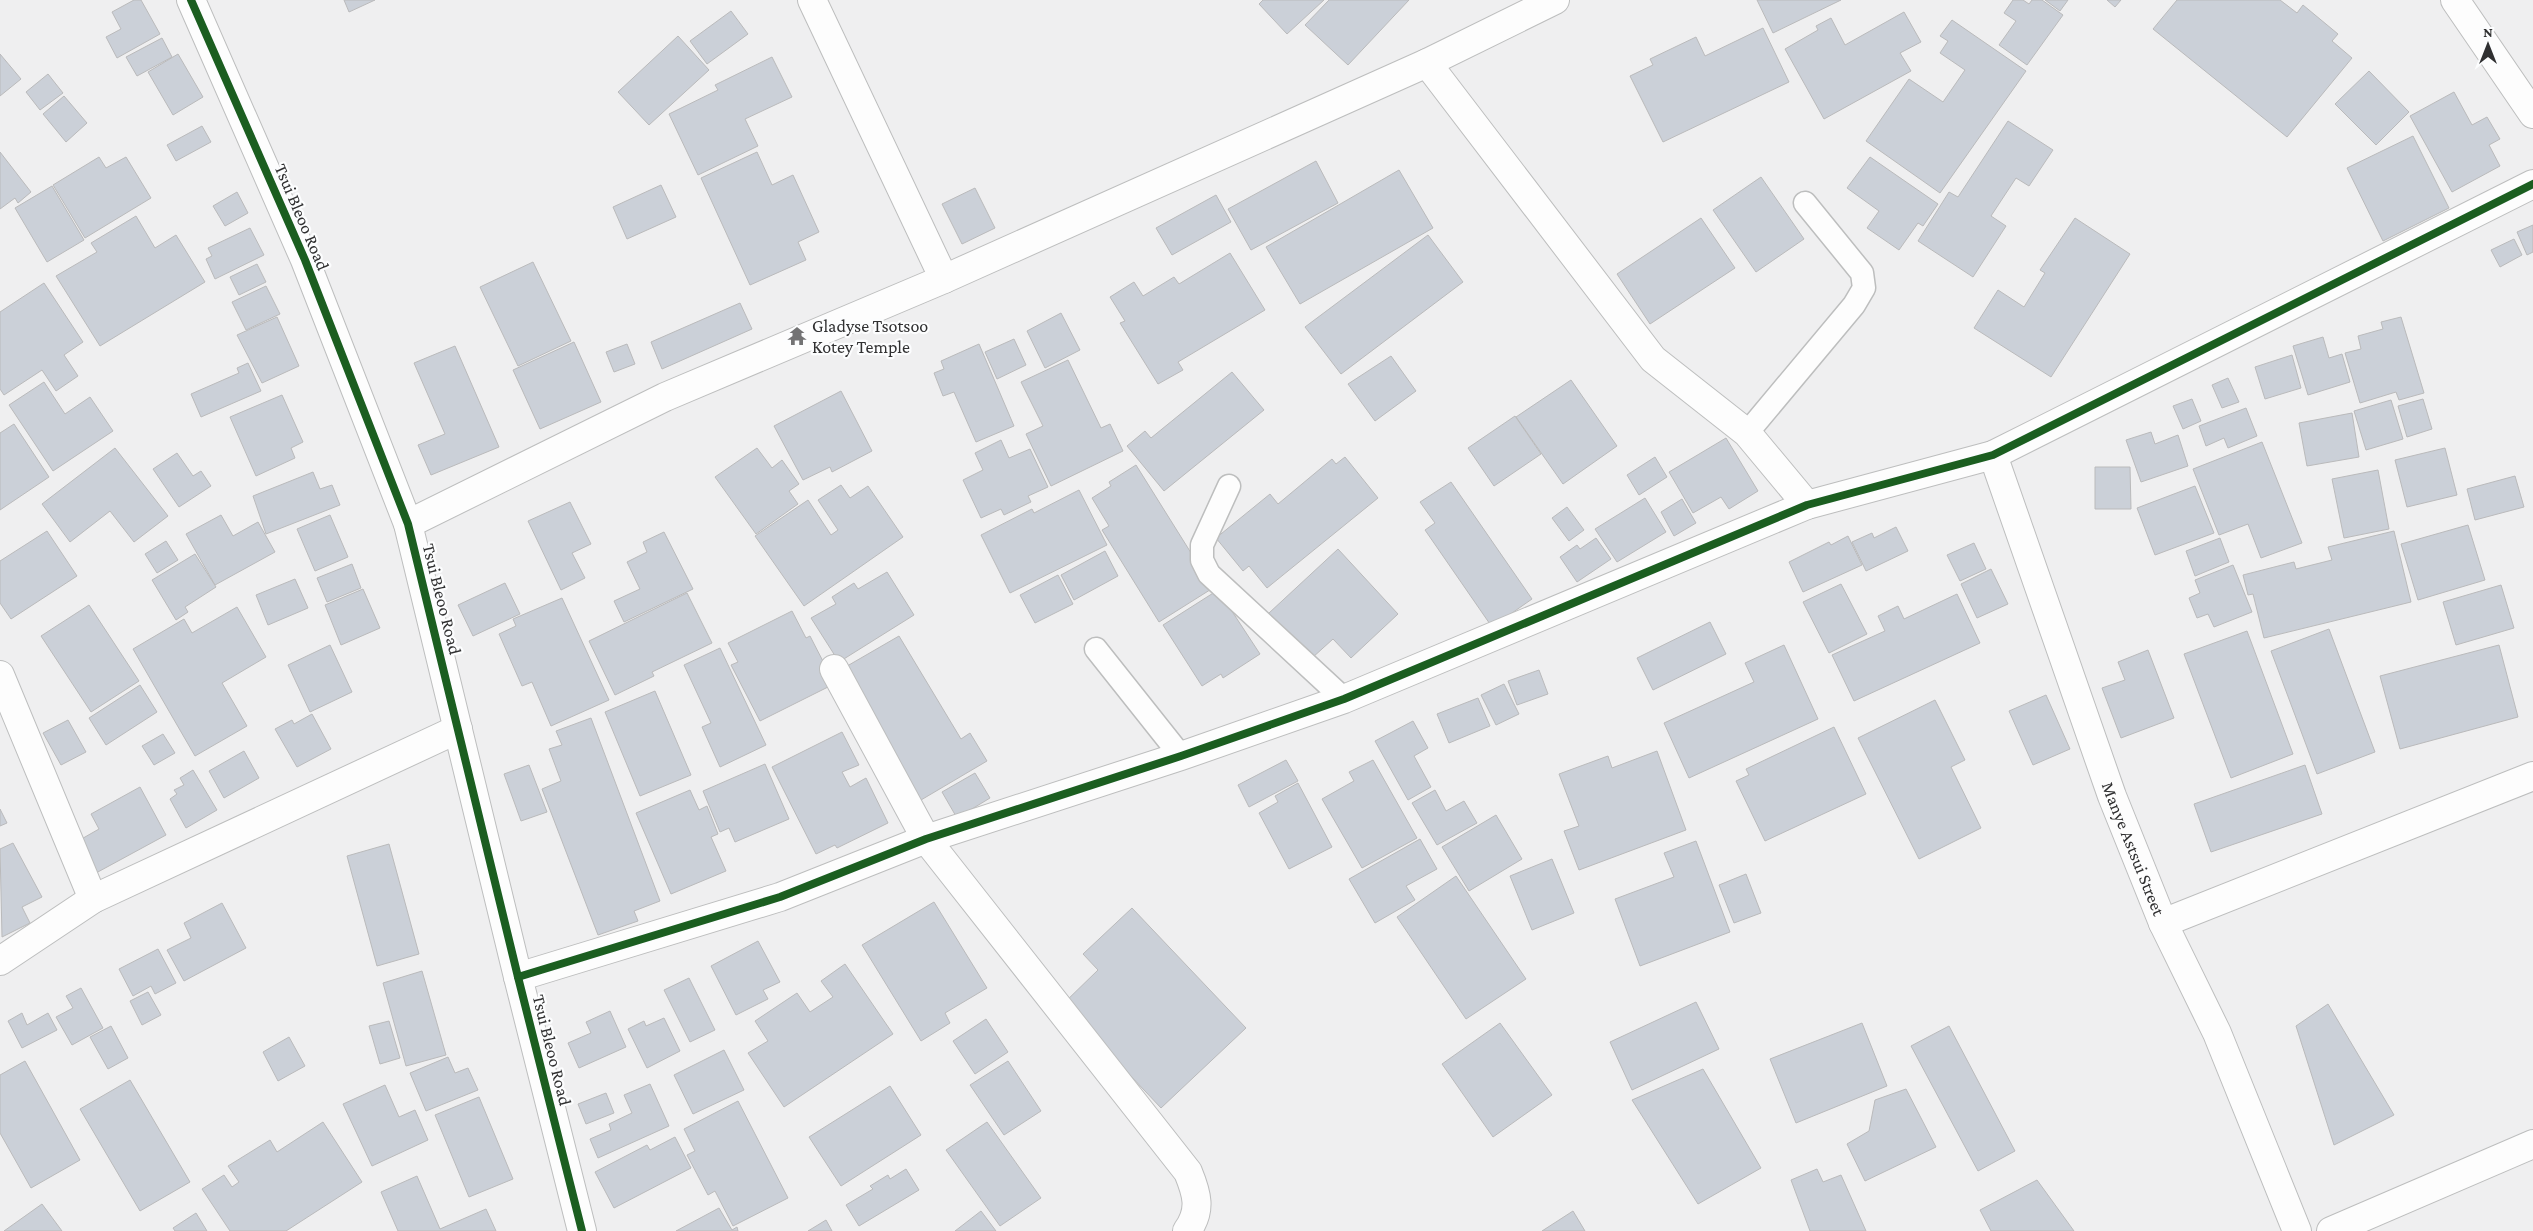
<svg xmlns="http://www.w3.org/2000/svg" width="2533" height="1231" font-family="'Crimson Pro',serif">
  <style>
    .building { fill: #cbd0d8; stroke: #bababb }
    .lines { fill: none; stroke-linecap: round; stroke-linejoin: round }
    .lane-casing { stroke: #bdbebe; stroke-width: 25 }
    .street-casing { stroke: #bdbebe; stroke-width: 30 }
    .lane { stroke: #fdfdfd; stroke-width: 22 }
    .street { stroke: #fdfdfd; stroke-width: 28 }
    .cycleway-casing { stroke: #fcfdfe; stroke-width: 11 }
    .cycleway { stroke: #1b5e20; stroke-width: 8 }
    .labels { text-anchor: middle; stroke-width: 4.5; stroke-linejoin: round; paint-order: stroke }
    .street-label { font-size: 18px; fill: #303031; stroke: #fcfdfe }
    .poi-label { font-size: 18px; fill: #303031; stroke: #fcfdfe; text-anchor: start }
  </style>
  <rect width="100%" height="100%" fill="#efeff0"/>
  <g class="building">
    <polygon points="134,0 141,0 160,34 117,58 106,37 121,29 112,12"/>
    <polygon points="344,0 375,0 349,12"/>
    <polygon points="1263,0 1324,0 1287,34 1259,4"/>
    <polygon points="1329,0 1409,0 1348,65 1305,25"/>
    <polygon points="1757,0 1841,0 1773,33"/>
    <polygon points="2013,0 2023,0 2029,4 2032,0 2042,0 2063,15 2027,65 1999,45 2016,21 2004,13"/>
    <polygon points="2045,0 2068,0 2060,11"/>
    <polygon points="2107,0 2121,0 2115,7"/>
    <polygon points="2177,0 2280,0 2297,13 2303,5 2338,34 2332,41 2352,58 2287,137 2153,29"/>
    <polygon points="731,11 748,34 707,64 690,41"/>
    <polygon points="1904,12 1921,42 1900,53 1911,71 1824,119 1785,49 1818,30 1816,26 1831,18 1845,45"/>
    <polygon points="1952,20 2026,71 1940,193 1866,141 1909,79 1943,102 1965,70 1940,53 1948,41 1940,36"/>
    <polygon points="1763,28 1789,82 1663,142 1630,76 1653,65 1650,59 1696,37 1705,56"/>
    <polygon points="678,36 709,70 649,125 618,92"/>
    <polygon points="162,38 172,57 137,76 126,57"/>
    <polygon points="0,54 21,79 0,96"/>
    <polygon points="178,54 203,97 173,115 148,72"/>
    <polygon points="772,57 792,97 745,119 758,146 698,175 669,114 718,90 715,85"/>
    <polygon points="2369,71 2409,112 2376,145 2335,104"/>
    <polygon points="48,74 63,93 40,110 26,92"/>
    <polygon points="2454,92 2472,125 2487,117 2500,139 2489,145 2500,166 2452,192 2410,116"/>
    <polygon points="64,96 87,123 66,142 43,114"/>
    <polygon points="2008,121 2053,150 2029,186 2016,178 1991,216 2006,226 1973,277 1918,241 1949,192 1958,197"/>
    <polygon points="202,126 211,142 176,161 167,145"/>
    <polygon points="2413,136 2449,208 2383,241 2347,168"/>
    <polygon points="0,152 31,192 18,203 15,198 0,209"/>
    <polygon points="757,152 772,185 793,175 819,232 798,242 806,260 750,285 701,178"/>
    <polygon points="99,157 106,168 126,157 151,198 85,238 53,185"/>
    <polygon points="1870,157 1938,204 1923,226 1918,223 1899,250 1867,228 1879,211 1847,188"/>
    <polygon points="1316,161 1338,203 1251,250 1228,209"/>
    <polygon points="1399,170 1433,228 1300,304 1266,247"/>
    <polygon points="1761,177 1804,239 1756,272 1713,210"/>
    <polygon points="661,185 676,217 627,239 613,207"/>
    <polygon points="52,186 84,240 47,262 15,208"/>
    <polygon points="975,188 995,228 962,244 942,204"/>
    <polygon points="237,192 248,213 225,226 213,206"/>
    <polygon points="1216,195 1231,222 1172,255 1156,228"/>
    <polygon points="136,216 155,248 176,235 205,282 100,346 56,276 97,252 91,243"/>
    <polygon points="1701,218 1735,268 1650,324 1617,274"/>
    <polygon points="2075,218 2130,254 2051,377 1974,328 1998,290 2024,307 2045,273 2040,270"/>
    <polygon points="2533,225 2533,252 2527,255 2517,232"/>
    <polygon points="250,228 264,255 215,279 206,259 212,256 208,248"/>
    <polygon points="1428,235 1463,282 1341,374 1305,327"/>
    <polygon points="2514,239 2522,255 2500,267 2491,250"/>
    <polygon points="1230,253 1265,310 1178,362 1183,370 1158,384 1120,323 1125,321 1110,297 1134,282 1143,296 1174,277 1179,284"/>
    <polygon points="533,262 571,341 518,366 480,287"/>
    <polygon points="257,264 266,282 239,295 230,277"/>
    <polygon points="44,283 83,342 64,355 78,376 56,391 42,370 4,395 0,389 0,312"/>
    <polygon points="266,286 280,314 246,330 232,302"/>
    <polygon points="740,303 752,329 662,369 651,342"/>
    <polygon points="1061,313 1080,350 1045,368 1027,331"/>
    <polygon points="277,317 299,366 262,383 237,335"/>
    <polygon points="2401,317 2424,393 2399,400 2396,392 2360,403 2345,353 2361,349 2358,336 2383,329 2381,322"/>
    <polygon points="2323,337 2329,358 2342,354 2350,382 2308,395 2293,346"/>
    <polygon points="1014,339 1026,365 997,379 985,352"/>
    <polygon points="574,342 601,402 540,429 513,370"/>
    <polygon points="627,344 635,364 614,372 606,352"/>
    <polygon points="979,344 1014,426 976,442 954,392 943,396 934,373 944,369 941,361"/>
    <polygon points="455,346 499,447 431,475 418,445 445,434 414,363"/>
    <polygon points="2292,355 2301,388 2265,399 2255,367"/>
    <polygon points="1391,356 1416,391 1375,421 1348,384"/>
    <polygon points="1068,360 1101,428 1110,424 1123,451 1051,486 1026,434 1043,426 1021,382"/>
    <polygon points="248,363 261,391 201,417 191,394 239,373 237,368"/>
    <polygon points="1232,372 1264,410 1164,491 1127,446 1145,431 1151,438"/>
    <polygon points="2228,378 2239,402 2222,408 2212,385"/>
    <polygon points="1571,380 1617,446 1563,484 1516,417"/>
    <polygon points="44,382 65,414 90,397 113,431 53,471 9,405"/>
    <polygon points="841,391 872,451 832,472 830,467 803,480 774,426"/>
    <polygon points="282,395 303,442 291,448 295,458 256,476 230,417"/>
    <polygon points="2192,399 2201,421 2183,429 2173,406"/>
    <polygon points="2423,399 2432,429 2407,437 2398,406"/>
    <polygon points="2391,400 2403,439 2366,450 2354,411"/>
    <polygon points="2246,408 2257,436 2228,448 2224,438 2206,446 2199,426"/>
    <polygon points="2352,413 2359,457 2307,466 2299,423"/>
    <polygon points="1515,416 1541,454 1494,486 1468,448"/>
    <polygon points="14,424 49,477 0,510 0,433"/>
    <polygon points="2151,432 2155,444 2178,435 2188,466 2141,482 2126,440"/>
    <polygon points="1726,438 1758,491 1729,509 1721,497 1693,513 1669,472"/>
    <polygon points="1001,440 1009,458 1030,449 1048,487 1028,496 1031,502 1004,515 1001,509 981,518 963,480 983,470 975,453"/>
    <polygon points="2262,442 2302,543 2261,558 2248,524 2219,535 2193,469"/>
    <polygon points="115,448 168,516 134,542 110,511 70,542 42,504"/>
    <polygon points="757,448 772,468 782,460 799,484 789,491 798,504 756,534 715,477"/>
    <polygon points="2445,448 2457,495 2407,507 2395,460"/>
    <polygon points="177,453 193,476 201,471 211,486 179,507 153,469"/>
    <polygon points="1345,457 1378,498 1267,588 1249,566 1243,571 1216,538 1270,494 1278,504 1332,459 1336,464"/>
    <polygon points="1655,457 1667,477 1639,495 1627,475"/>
    <polygon points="1136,465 1213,588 1159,622 1102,530 1109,526 1092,498 1111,486 1109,482"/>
    <polygon points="2095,467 2130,467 2131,509 2095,509"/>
    <polygon points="2378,470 2389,529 2344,538 2332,479"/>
    <polygon points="313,472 320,489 332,485 340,505 266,534 253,496"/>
    <polygon points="2515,476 2524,507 2475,520 2467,489"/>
    <polygon points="1451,482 1532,599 1492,627 1425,530 1435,523 1420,502"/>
    <polygon points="841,485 850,498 868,486 903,537 804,606 755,536 808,500 831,535 838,530 818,500"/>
    <polygon points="2195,486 2214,533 2155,555 2137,508"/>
    <polygon points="1079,490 1107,545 1010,593 981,535 1032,509 1034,513"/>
    <polygon points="1645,498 1666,532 1617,562 1595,529"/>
    <polygon points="1682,499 1696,523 1674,536 1661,512"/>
    <polygon points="570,502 591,544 572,553 585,578 561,590 528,521"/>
    <polygon points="1567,507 1584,530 1569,541 1552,518"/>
    <polygon points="221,515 233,536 258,522 275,552 215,585 186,534"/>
    <polygon points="330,515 348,557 315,571 297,529"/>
    <polygon points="2468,525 2485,580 2418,600 2401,544"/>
    <polygon points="1896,527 1908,551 1866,571 1852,542 1872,533 1874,538"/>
    <polygon points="47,531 77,576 11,619 0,603 0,561"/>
    <polygon points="2394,531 2411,602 2264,638 2253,594 2248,595 2243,575 2294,562 2296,569 2332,560 2328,547"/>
    <polygon points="664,532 693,589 624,622 614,601 640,589 627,562 647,552 643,542"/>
    <polygon points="1848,536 1862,565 1803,592 1789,562 1829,542 1831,545"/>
    <polygon points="1596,538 1611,559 1577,582 1560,557 1577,545 1580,549"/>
    <polygon points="2220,538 2229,562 2195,576 2186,551"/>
    <polygon points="166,541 178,560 157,573 145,554"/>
    <polygon points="1974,543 1986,569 1960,581 1947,555"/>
    <polygon points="1338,549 1398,614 1351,658 1333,639 1312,658 1269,613"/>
    <polygon points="1105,551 1118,576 1074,600 1061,575"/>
    <polygon points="195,554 216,587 185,607 188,612 176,620 152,580"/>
    <polygon points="352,564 361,588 327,602 317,578"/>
    <polygon points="2233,565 2252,612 2214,627 2208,614 2197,618 2189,598 2200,593 2195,580"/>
    <polygon points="1991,569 2008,604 1977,618 1961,584"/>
    <polygon points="887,572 914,615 839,662 811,618 836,604 832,597 854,583 858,589"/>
    <polygon points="1058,575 1073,604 1035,623 1020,595"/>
    <polygon points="295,579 308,608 268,625 256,595"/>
    <polygon points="505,583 520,614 473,636 458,605"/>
    <polygon points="1841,584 1867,634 1829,653 1803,602"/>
    <polygon points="2501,585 2514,628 2456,645 2443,602"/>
    <polygon points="363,589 380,628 341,645 325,605"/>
    <polygon points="1218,590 1260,654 1223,678 1221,674 1202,686 1163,625"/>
    <polygon points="687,593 712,643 652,672 654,676 615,695 589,641"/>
    <polygon points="1957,594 1980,643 1854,701 1832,655 1885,631 1878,616 1898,606 1904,619"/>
    <polygon points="562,598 609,700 551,726 532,682 522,686 499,634 516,626 513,619"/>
    <polygon points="89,605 139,681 91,712 41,636"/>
    <polygon points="237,607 266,657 222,683 247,726 195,756 133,649 184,619 192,633"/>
    <polygon points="792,611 806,638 810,636 828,671 830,686 760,721 731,665 738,662 728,643"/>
    <polygon points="1710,622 1726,654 1653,690 1637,658"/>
    <polygon points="2329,629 2375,752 2317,774 2271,651"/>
    <polygon points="2247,631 2293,754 2231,778 2184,654"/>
    <polygon points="899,636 961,739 970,733 987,761 921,800 842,669"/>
    <polygon points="330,645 352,692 310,712 288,665"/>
    <polygon points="1784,645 1818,719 1689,778 1664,723 1754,682 1745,663"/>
    <polygon points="2499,645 2518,717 2400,749 2380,676"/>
    <polygon points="720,648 766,745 720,767 702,727 711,723 684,665"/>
    <polygon points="2148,650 2174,718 2121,738 2102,688 2125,680 2118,662"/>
    <polygon points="1539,670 1548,694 1517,705 1508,681"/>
    <polygon points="1504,684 1519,714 1496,725 1481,695"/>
    <polygon points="140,685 157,712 106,745 89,718"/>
    <polygon points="655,691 691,775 640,796 605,712"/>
    <polygon points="2046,695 2070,749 2033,765 2009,711"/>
    <polygon points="1478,698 1490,726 1449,743 1437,714"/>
    <polygon points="1935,700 1965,760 1951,767 1981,828 1919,859 1858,738"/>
    <polygon points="312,714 331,749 297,767 275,729 292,720 294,724"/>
    <polygon points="591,718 660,901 634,911 638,921 598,935 542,789 561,781 549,749 562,745 556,731"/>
    <polygon points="68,720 86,752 61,765 43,733"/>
    <polygon points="1413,721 1428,748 1414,756 1431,787 1408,800 1375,741"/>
    <polygon points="1834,727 1866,794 1765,841 1736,781 1749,775 1746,769"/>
    <polygon points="842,732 859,765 842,772 850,787 866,778 888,823 837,848 835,845 816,854 772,767"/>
    <polygon points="163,734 175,753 154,765 142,746"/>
    <polygon points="244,751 259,778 224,798 209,771"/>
    <polygon points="1657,751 1686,830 1579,870 1564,831 1579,826 1559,774 1608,756 1612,768"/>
    <polygon points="1286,760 1298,781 1249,807 1238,785"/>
    <polygon points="1373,760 1417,838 1362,868 1322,799 1354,781 1349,772"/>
    <polygon points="765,764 789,819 735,842 729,828 720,832 703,791"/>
    <polygon points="529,765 547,812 521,821 504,774"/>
    <polygon points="2305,765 2322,814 2211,852 2194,804"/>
    <polygon points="193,770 217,810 186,828 170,799 177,794 174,790 184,785 180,778"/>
    <polygon points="975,773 990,798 957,818 942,792"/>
    <polygon points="1298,783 1332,847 1289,869 1259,813 1278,802 1275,796"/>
    <polygon points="140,787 166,835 96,873 78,841 99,829 91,814"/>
    <polygon points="690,790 699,810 707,806 718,834 711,837 726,871 671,894 636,813"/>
    <polygon points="1435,790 1446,811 1464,801 1477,823 1437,845 1412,803"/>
    <polygon points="0,809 7,823 0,826"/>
    <polygon points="1496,815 1522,859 1469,891 1442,847"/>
    <polygon points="1420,839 1437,869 1406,886 1415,900 1375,923 1349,879"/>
    <polygon points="1696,841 1730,932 1640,966 1615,899 1674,877 1664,853"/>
    <polygon points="13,843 42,897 22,907 30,923 2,937 0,849"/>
    <polygon points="389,844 419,954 377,966 347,856"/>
    <polygon points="1552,859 1574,913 1532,930 1510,876"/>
    <polygon points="1746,874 1761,913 1734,923 1719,885"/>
    <polygon points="1456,876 1526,979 1466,1019 1397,917"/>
    <polygon points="934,902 987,988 945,1013 950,1023 921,1041 862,945"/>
    <polygon points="222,903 246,948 184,981 167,950 191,938 184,923"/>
    <polygon points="1132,908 1246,1028 1161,1108 1063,1004 1098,970 1083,954"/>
    <polygon points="758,941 780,982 763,990 768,999 736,1015 711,966"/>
    <polygon points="158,949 176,983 155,994 151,986 133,996 119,969"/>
    <polygon points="845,964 893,1034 784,1107 748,1053 768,1041 755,1021 797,993 810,1012 833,997 821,981"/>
    <polygon points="422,971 446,1055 406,1066 383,983"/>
    <polygon points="689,978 715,1030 690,1042 664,990"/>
    <polygon points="81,988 103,1028 72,1045 56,1017 73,1008 66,996"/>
    <polygon points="148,992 161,1015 142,1025 130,1001"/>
    <polygon points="1696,1002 1719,1049 1632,1090 1610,1042"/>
    <polygon points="2328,1004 2394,1115 2334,1145 2296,1026"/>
    <polygon points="610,1011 626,1047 579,1068 568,1043 591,1033 586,1022"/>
    <polygon points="22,1013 27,1025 48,1013 57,1030 22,1048 8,1021"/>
    <polygon points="664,1018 680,1051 647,1068 628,1029 644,1021 646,1026"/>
    <polygon points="986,1019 1008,1052 975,1074 953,1041"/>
    <polygon points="389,1021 400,1058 380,1064 369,1026"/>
    <polygon points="1500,1023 1552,1095 1493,1137 1442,1064"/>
    <polygon points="1862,1023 1887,1086 1796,1123 1770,1059"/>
    <polygon points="111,1026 128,1058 108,1069 90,1037"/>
    <polygon points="1949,1026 2015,1151 1978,1171 1911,1046"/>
    <polygon points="289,1037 305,1066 278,1081 263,1052"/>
    <polygon points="724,1050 744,1090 693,1114 674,1075"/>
    <polygon points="448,1057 455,1073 468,1068 478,1090 426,1111 410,1073"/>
    <polygon points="25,1061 80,1160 31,1188 0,1133 0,1075"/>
    <polygon points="1008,1061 1041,1111 1004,1135 970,1085"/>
    <polygon points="1703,1069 1761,1168 1698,1204 1632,1100"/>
    <polygon points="130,1080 190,1182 140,1211 80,1109"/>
    <polygon points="650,1084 669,1126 598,1158 590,1139 611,1130 609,1124 632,1113 624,1095"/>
    <polygon points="385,1085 399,1117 415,1110 428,1140 372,1166 343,1104"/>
    <polygon points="890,1086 921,1135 841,1186 809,1137"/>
    <polygon points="1906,1089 1936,1147 1865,1181 1847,1144 1869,1131 1875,1100"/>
    <polygon points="606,1093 614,1113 586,1124 578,1104"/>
    <polygon points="479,1097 513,1179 469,1197 435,1115"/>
    <polygon points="738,1101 788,1198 733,1226 715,1191 708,1195 687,1155 695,1151 684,1129"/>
    <polygon points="323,1122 362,1182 286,1231 230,1231 202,1189 224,1175 232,1187 239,1182 228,1166 270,1140 277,1152"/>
    <polygon points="987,1122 1041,1198 1000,1226 946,1150"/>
    <polygon points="675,1137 691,1168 614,1208 595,1172 647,1145 650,1150"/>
    <polygon points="906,1169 919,1190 859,1226 846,1205 873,1189 870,1186 888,1175 890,1179"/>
    <polygon points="1817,1169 1823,1182 1841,1175 1866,1231 1810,1231 1791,1180"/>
    <polygon points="417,1176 440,1229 486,1209 496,1231 398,1231 381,1192"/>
    <polygon points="2037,1180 2074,1231 1991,1231 1980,1210"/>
    <polygon points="42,1204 62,1231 4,1231"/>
    <polygon points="719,1208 732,1230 737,1227 738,1231 676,1231"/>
    <polygon points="981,1211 996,1231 955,1231"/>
    <polygon points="1573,1211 1585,1231 1542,1231"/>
    <polygon points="196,1213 207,1231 175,1231 173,1228"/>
    <polygon points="826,1220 832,1231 808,1231"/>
  </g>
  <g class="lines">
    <g class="lane-casing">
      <g id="lane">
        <polyline points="1747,433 1854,305 1864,288 1862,273 1805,203"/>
        <polyline points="1229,486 1202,545 1202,560 1209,574 1344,699"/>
        <polyline points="1096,649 1181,756"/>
      </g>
    </g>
    <g class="street-casing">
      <g id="street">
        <polyline points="191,0 305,260 408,524 518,977 582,1231"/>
        <polyline points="812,0 944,279"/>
        <polyline points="2455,0 2533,114"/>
        <polyline points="1427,63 1653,359 1747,433 1807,505"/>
        <path id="s1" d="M1993,455L2112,796L2163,923L2217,1033L2297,1231"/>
        <polyline points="408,524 665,397 944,279 1427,63 1555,0"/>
        <path d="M834,669L926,839L1188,1172C1197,1194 1202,1210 1187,1231"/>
        <polyline points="0,675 93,899"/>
        <polyline points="2163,923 2533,776"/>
        <polyline points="0,961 93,899 458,729"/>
        <polyline points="518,977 780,897 926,839 1181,756 1344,699 1807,505 1993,455 2533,184"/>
        <polyline points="2331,1231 2533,1144"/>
      </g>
    </g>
    <use href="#lane" class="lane"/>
    <use href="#street" class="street"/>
    <g class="cycleway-casing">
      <g id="cycleway">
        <polyline points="191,0 305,260 408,524 518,977 582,1231"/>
        <polyline points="518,977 780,897 926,839 1181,756 1344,699 1807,505 1993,455 2533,184"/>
      </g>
    </g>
    <use href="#cycleway" class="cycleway"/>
  </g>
  <defs>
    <g id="temple-bare" transform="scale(1.5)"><path d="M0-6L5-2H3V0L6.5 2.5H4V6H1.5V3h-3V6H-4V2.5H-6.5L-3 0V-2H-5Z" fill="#737374" stroke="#fcfdfe" stroke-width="2.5" paint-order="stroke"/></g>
  </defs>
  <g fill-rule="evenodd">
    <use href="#temple-bare" x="797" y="336"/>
  </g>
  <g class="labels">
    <g class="street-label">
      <text transform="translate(302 217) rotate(67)" y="6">Tsui Bleoo Road</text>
      <text transform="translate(442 599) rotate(76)" y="6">Tsui Bleoo Road</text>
      <text dy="6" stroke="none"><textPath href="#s1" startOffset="418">Manye Astsui Street</textPath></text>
      <text transform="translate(552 1050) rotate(76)" y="6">Tsui Bleoo Road</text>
    </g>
    <g class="poi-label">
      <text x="812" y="332">Gladyse Tsotsoo<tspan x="812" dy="21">Kotey Temple</tspan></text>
    </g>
  </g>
  <g transform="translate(2488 45)" stroke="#fcfdfe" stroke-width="4" paint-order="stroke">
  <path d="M0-4L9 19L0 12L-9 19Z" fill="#303031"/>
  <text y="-8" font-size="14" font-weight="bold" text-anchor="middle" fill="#303031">N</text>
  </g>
</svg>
